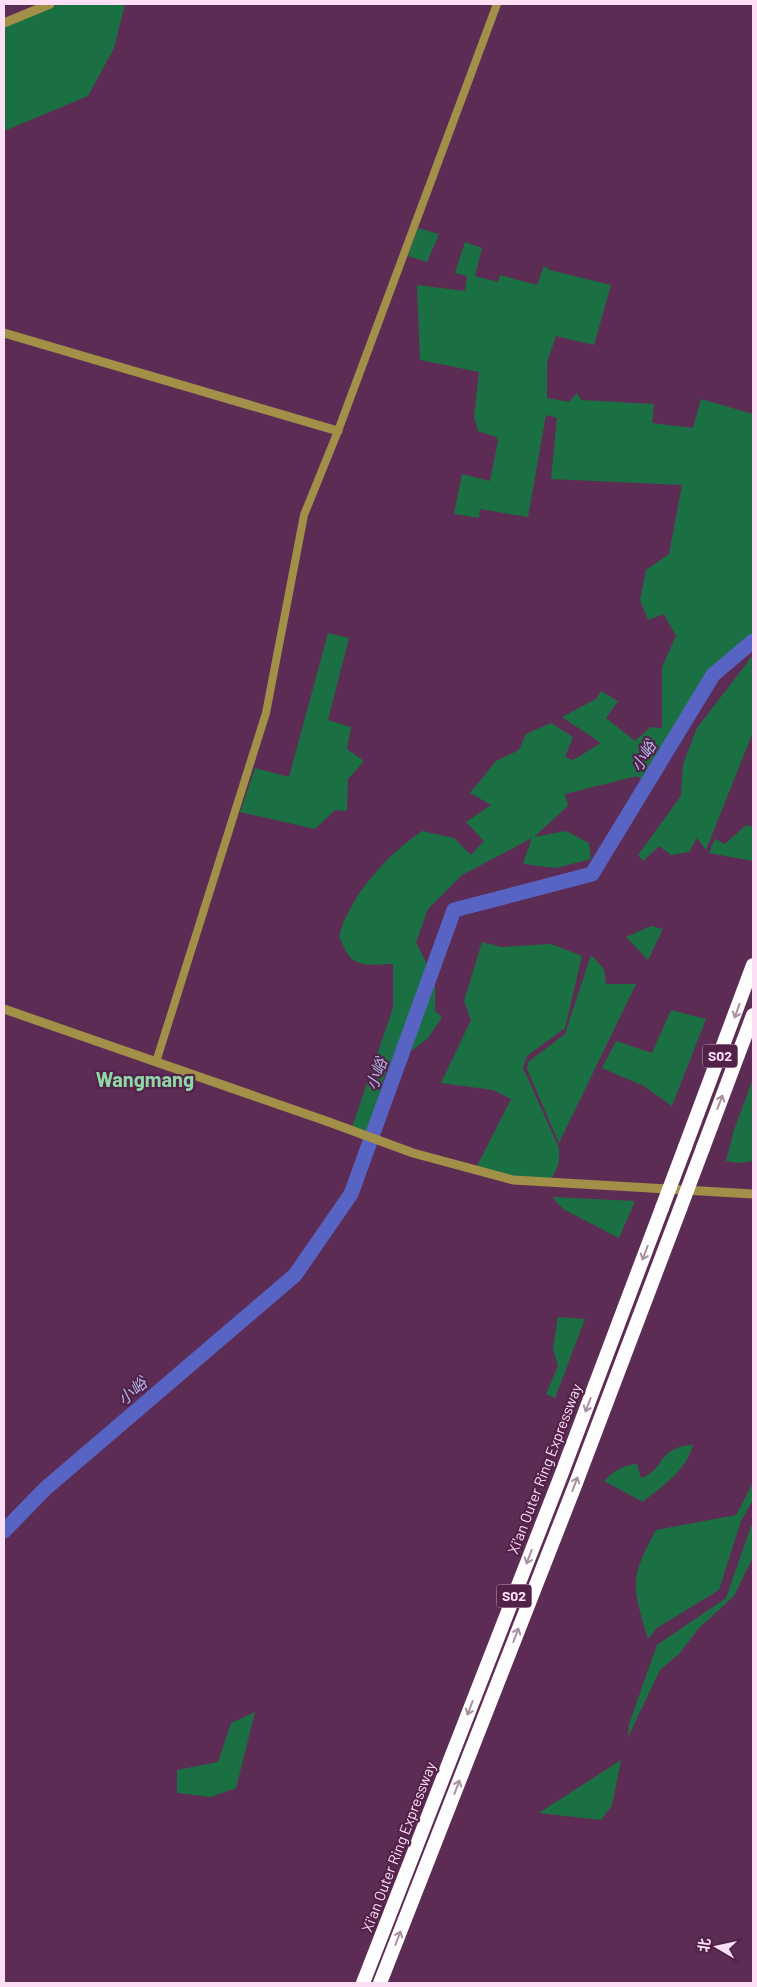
<svg xmlns="http://www.w3.org/2000/svg" width="757" height="1987" font-family="Barlow,'Noto Sans SC',sans-serif">
  <style>
    .green { fill: #1b7043 }
    .lines { fill: none; stroke-linecap: round; stroke-linejoin: round }
    .river { stroke: #5864c3; stroke-width: 15 }
    .minor { stroke: #a29049; stroke-width: 8 }
    .tertiary { stroke: #a29049; stroke-width: 9 }
    .motorway { stroke: #fdfdfd; stroke-width: 14 }
    .motorway-bridge { stroke: #fdfdfd; stroke-width: 14 }
    .oneway { stroke: #a890a3 }
    .labels { text-anchor: middle; stroke-width: 4.5; stroke-linejoin: round; paint-order: stroke }
    .shield { fill: #522249; stroke: #caa6c1; stroke-width: 1 }
    .shield-label { font-size: 14px; font-weight: bold; fill: #fddff5 }
    .street-label { font-size: 15px; fill: #fddff5; stroke: #522249 }
    .water-label { font-size: 16px; font-style: italic; fill: #b0bbec; stroke: #522249 }
    .district-label { font-size: 20px; font-weight: bold; fill: #8ed8a8; stroke: #522249 }
  </style>
  <rect width="100%" height="100%" fill="#5d2c54"/>
  <g class="green">
    <polygon points="59,4 125,4 114,48 88,96 4,131 4,27"/>
    <polygon points="418,228 439,234 427,262 408,256"/>
    <path d="M465,242L482,248L475,276L498,282L500,275L537,285L544,266L550,270L611,285L594,345L556,336L547,362V398L569,402L577,393L581,400L654,404L652,423L693,428L701,399L753,414V635L694,705L658,768L652,787L637,776L565,794L568,806L534,837L566,831L589,843L591,859L556,868L523,864L532,838L462,875L428,909L416,942L435,981V1011L442,1017L428,1038L386,1071L370,1132L352,1127L393,1008V964C381,964 359,968 350,957C347,954 342,943 339,937C349,896 388,854 422,831L454,838L471,855L484,841L466,822L491,805L470,793L496,761L519,750L526,734L551,723L573,737L565,757L573,760L601,743L562,717L596,699L601,691L618,701L606,718L635,741L651,727L662,728V667L676,636L664,614L648,620L640,600L646,570L669,554L682,485L551,479L557,418L546,415L528,517L480,509L479,518L454,514L462,474L490,481L498,441L496,437L478,431L474,416L479,372L420,360L417,285L465,291L467,276L455,273Z"/>
    <polygon points="328,633 349,638 328,720 351,727 347,749 364,761 348,779 347,811 335,810 315,829 240,812 255,768 289,777"/>
    <polygon points="753,655 753,732 706,850 697,838 689,852 671,855 659,846 643,861 638,855 681,796 683,764 697,728"/>
    <polygon points="746,825 753,827 753,861 709,853 715,839 725,844"/>
    <polygon points="651,926 663,929 648,960 626,937"/>
    <polygon points="482,942 501,947 551,944 582,956 565,1028 527,1056 523,1068 559,1148 559,1163 551,1180 506,1178 475,1170 511,1099 493,1090 441,1083 471,1020 464,1001"/>
    <polygon points="591,955 604,969 606,984 636,984 559,1143 527,1069 528,1062 565,1034"/>
    <polygon points="671,1010 706,1019 672,1106 644,1086 602,1068 616,1041 652,1053"/>
    <polygon points="753,1079 753,1161 738,1163 726,1161 734,1130"/>
    <polygon points="552,1197 635,1201 619,1238 563,1209"/>
    <polygon points="558,1317 585,1319 555,1398 546,1394 558,1366 553,1348"/>
    <path d="M693,1444C687,1471 663,1485 643,1502L604,1481C614,1471 623,1465 637,1464L641,1478C660,1472 658,1458 673,1450C679,1446 687,1446 693,1444Z"/>
    <path d="M753,1483V1500L741,1521L719,1590L657,1628L648,1639C632,1585 629,1580 656,1530L736,1515Z"/>
    <polygon points="751,1526 753,1527 753,1557 734,1596 698,1629 680,1653 660,1670 628,1737 629,1724 657,1645 726,1598"/>
    <polygon points="255,1712 236,1788 211,1797 177,1793 177,1770 218,1762 231,1723"/>
    <polygon points="621,1760 612,1805 601,1820 539,1813"/>
  </g>
  <g class="lines">
    <polyline class="river" points="4,1531 46,1488 295,1275 351,1194 454,910 592,874 713,675 753,641"/>
    <polyline class="minor" points="156,1062 266,713 304,515 338,431 497,4"/>
    <g class="tertiary">
      <polyline points="4,23 50,4"/>
      <polyline points="4,333 338,431"/>
      <polyline points="4,1009 329,1122 413,1153 513,1180 753,1194"/>
    </g>
    <g class="motorway">
      <polyline points="685,1147 753,965"/>
      <polyline points="703,1148 753,1015"/>
      <polyline points="363,1983 560,1478 662,1208"/>
      <polyline points="380,1983 576,1483 680,1209"/>
    </g>
    <g class="motorway-bridge">
      <polyline points="662,1208 685,1147"/>
      <polyline points="680,1209 703,1148"/>
    </g>
  </g>
  <defs><path id="oneway-shaft" d="M-6 0H5M1.5-3L5.5 0L1.5 3" fill="none" stroke-width="1.6" stroke-linecap="round" stroke-linejoin="round" transform="scale(1.25)"/></defs>
  <g class="oneway">
    <use href="#oneway-shaft" transform="translate(737 1011) rotate(110)"/>
    <use href="#oneway-shaft" transform="translate(720 1102) rotate(-69)"/>
    <use href="#oneway-shaft" transform="translate(645 1253) rotate(111)"/>
    <use href="#oneway-shaft" transform="translate(588 1405) rotate(111)"/>
    <use href="#oneway-shaft" transform="translate(575 1484) rotate(-69)"/>
    <use href="#oneway-shaft" transform="translate(529 1557) rotate(111)"/>
    <use href="#oneway-shaft" transform="translate(516 1635) rotate(-69)"/>
    <use href="#oneway-shaft" transform="translate(470 1708) rotate(111)"/>
    <use href="#oneway-shaft" transform="translate(457 1787) rotate(-69)"/>
    <use href="#oneway-shaft" transform="translate(398 1938) rotate(-69)"/>
  </g>
  <g class="labels">
    <g class="shield">
      <rect x="702.5" y="1044.5" width="35" height="23" rx="4"/>
      <rect x="496.5" y="1584.5" width="35" height="23" rx="4"/>
    </g>
    <g class="shield-label">
      <text x="720" y="1061">S02</text>
      <text x="514" y="1601">S02</text>
    </g>
    <g class="street-label">
      <text transform="translate(545 1469) rotate(-69)" y="5">Xi'an Outer Ring Expressway</text>
      <text transform="translate(399 1847) rotate(-69)" y="5">Xi'an Outer Ring Expressway</text>
    </g>
    <g class="water-label">
      <text transform="translate(643 756) rotate(-59)" y="6">小峪</text>
      <text transform="translate(376 1074) rotate(-70)" y="6">小峪</text>
      <text transform="translate(132 1391) rotate(-41)" y="6">小峪</text>
    </g>
    <g class="district-label">
      <text x="145" y="1087">Wangmang</text>
    </g>
  </g>
  <rect width="757" height="1987" fill="none" stroke="#fddff5" stroke-width="10"/>
  <g transform="translate(717 1947) rotate(279)" stroke="#522249" stroke-width="4" paint-order="stroke">
  <path d="M0-4L9 19L0 12L-9 19Z" fill="#fddff5"/>
  <text y="-8" font-size="14" font-weight="bold" text-anchor="middle" fill="#fddff5">北</text>
  </g>
</svg>
